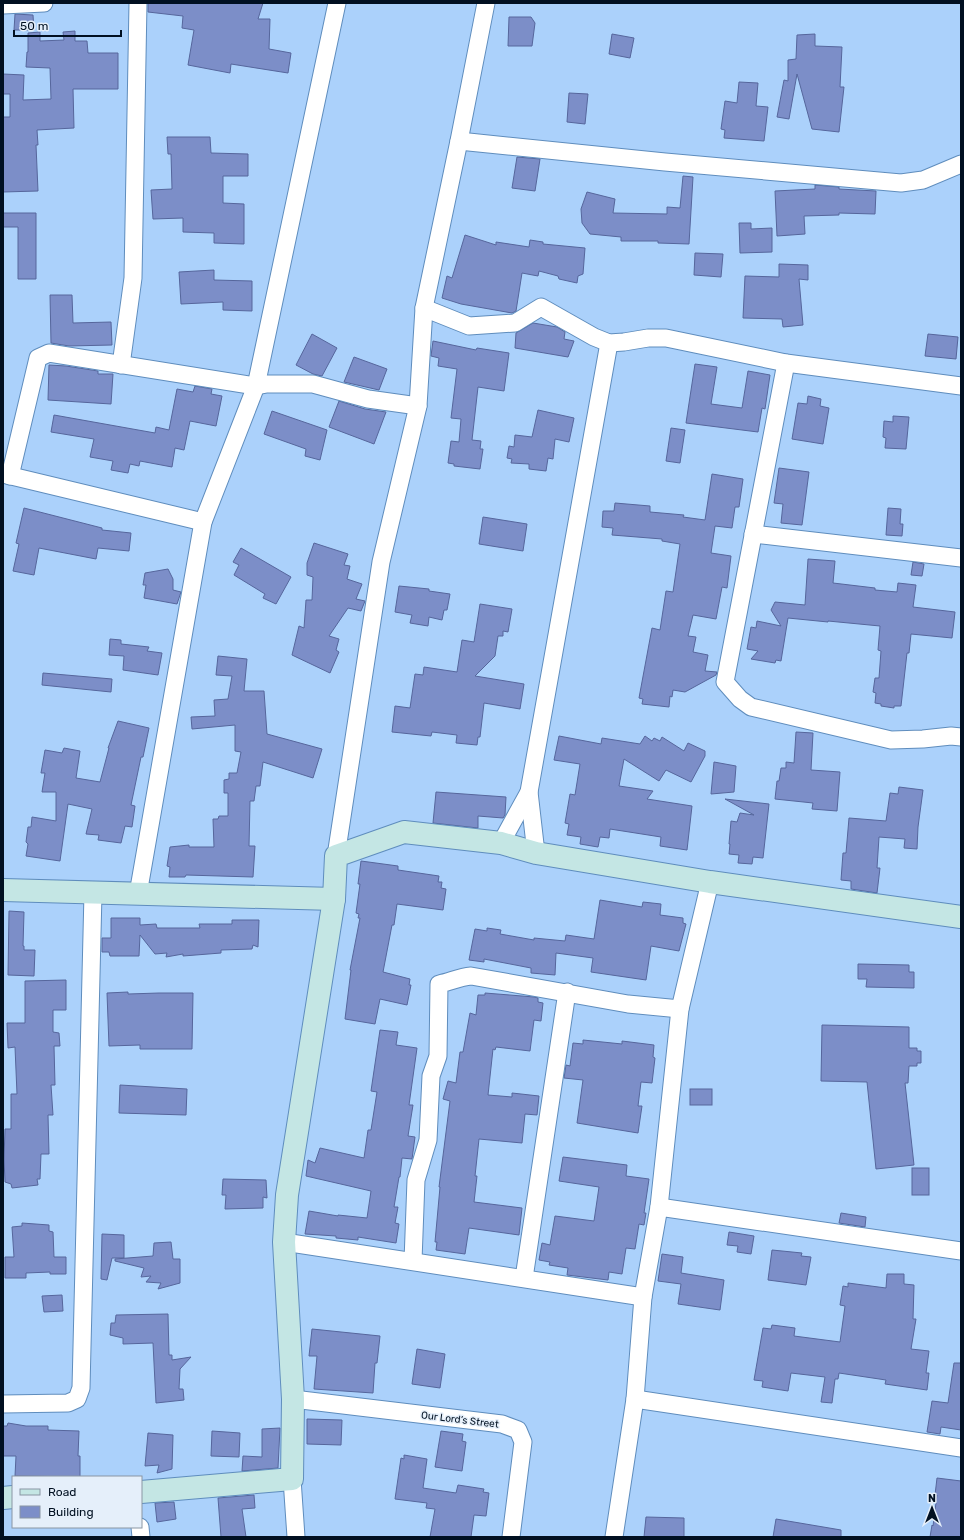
<svg xmlns="http://www.w3.org/2000/svg" width="964" height="1540" font-family="Rubik,sans-serif">
  <style>
    .building { fill: #7c8ec8; stroke: #56669c }
    .lines { fill: none; stroke-linecap: round; stroke-linejoin: round }
    .street-casing { stroke: #5f8dbd; stroke-width: 19 }
    .secondary-casing { stroke: #5f8dbd; stroke-width: 24 }
    .street { stroke: #fff; stroke-width: 17 }
    .secondary { stroke: #c4e6e4; stroke-width: 22 }
    .labels { text-anchor: middle; stroke-width: 3; stroke-linejoin: round; paint-order: stroke }
    .street-label { font-size: 10px; fill: #011021; stroke: #e5effa }
  </style>
  <rect width="100%" height="100%" fill="#abd1fb"/>
  <g class="building">
    <polygon points="148,3 263,3 258,19 270,19 269,49 291,53 288,73 231,64 230,73 188,65 194,30 182,28 183,16 148,12"/>
    <polygon points="15,14 33,15 34,30 14,30"/>
    <polygon points="509,17 531,17 535,23 532,46 508,46"/>
    <polygon points="75,31 75,41 87,41 88,53 118,53 118,89 73,89 74,128 37,130 38,145 36,145 38,191 3,192 3,117 10,117 10,94 3,94 3,74 24,75 23,100 51,99 50,68 26,67 27,52 28,52 28,33 40,32 40,41 64,40 63,32"/>
    <polygon points="612,34 634,38 630,58 609,54"/>
    <polygon points="815,34 815,46 842,47 840,87 844,87 839,132 812,129 797,74 789,119 777,117 784,80 788,81 788,60 796,59 797,35"/>
    <polygon points="739,82 758,83 756,106 768,107 764,141 724,138 725,130 721,129 725,101 737,103"/>
    <polygon points="569,93 588,94 585,124 567,122"/>
    <polygon points="167,137 210,137 211,153 248,154 248,176 223,176 223,203 244,204 244,244 214,243 214,233 183,232 183,218 153,219 151,190 172,189 171,154 168,154"/>
    <polygon points="517,157 540,159 535,191 512,188"/>
    <polygon points="683,176 693,177 689,244 658,243 658,241 621,241 621,237 590,234 582,223 581,209 587,192 615,199 613,213 667,214 667,207 680,208"/>
    <polygon points="815,185 839,187 839,189 876,191 875,214 839,213 839,215 804,216 805,234 777,236 775,191 815,189"/>
    <polygon points="3,213 36,213 36,279 18,279 18,227 3,227"/>
    <polygon points="739,223 751,223 751,229 772,228 772,252 740,253"/>
    <polygon points="465,235 496,245 496,242 529,247 530,240 543,242 543,244 585,248 583,274 578,276 577,283 559,279 558,276 539,271 538,276 522,273 516,311 512,313 461,304 442,298 447,276 452,278"/>
    <polygon points="695,253 723,254 721,277 694,275"/>
    <polygon points="779,264 808,265 808,280 799,279 803,325 783,327 782,319 743,318 745,276 779,277"/>
    <polygon points="214,270 214,280 252,281 252,311 223,310 223,302 181,304 179,272"/>
    <polygon points="50,295 72,295 73,323 111,322 112,345 69,346 51,343"/>
    <polygon points="533,323 557,327 565,332 564,339 574,341 568,357 515,348 516,333"/>
    <polygon points="312,334 337,348 322,376 313,374 296,365"/>
    <polygon points="928,334 958,337 956,359 925,356"/>
    <polygon points="433,341 476,350 477,348 509,353 504,391 478,387 472,440 481,441 480,449 483,449 480,469 454,466 454,464 448,463 451,441 459,442 461,419 451,418 457,369 438,366 439,358 431,356"/>
    <polygon points="354,357 387,369 379,390 344,382"/>
    <polygon points="695,364 717,367 711,404 742,408 748,371 770,375 765,409 762,408 758,432 686,423"/>
    <polygon points="49,365 66,366 98,371 98,374 113,374 111,404 48,400"/>
    <polygon points="195,386 212,389 211,394 222,396 216,426 190,421 184,450 175,448 172,467 140,461 139,466 130,464 128,473 111,470 113,461 90,457 94,439 51,432 54,415 155,433 156,427 169,430 177,389 193,392"/>
    <polygon points="808,396 821,399 820,406 829,408 823,444 792,439 798,403 807,404"/>
    <polygon points="339,401 365,409 386,412 374,444 329,427"/>
    <polygon points="538,410 574,418 569,442 555,439 553,459 548,458 546,471 529,469 529,464 511,463 512,459 507,458 509,446 514,447 515,435 532,437"/>
    <polygon points="272,411 327,430 320,460 305,456 306,449 264,434"/>
    <polygon points="893,416 909,417 906,449 885,448 886,438 883,437 884,421 893,422"/>
    <polygon points="671,428 685,430 680,463 666,461"/>
    <polygon points="779,468 809,472 802,525 781,523 783,504 774,503"/>
    <polygon points="712,474 743,479 739,507 735,507 732,528 715,526 711,553 731,556 727,588 722,587 716,619 693,615 688,636 696,637 693,652 708,655 705,671 717,672 716,675 685,692 673,690 672,697 670,696 669,707 642,704 643,699 639,698 652,628 660,630 666,591 673,592 680,544 662,541 662,539 612,535 613,528 602,527 603,511 614,511 615,503 650,506 650,512 684,515 683,517 705,520"/>
    <polygon points="24,508 102,528 102,530 131,533 129,551 98,548 96,559 39,548 34,575 13,571 19,544 16,543"/>
    <polygon points="888,508 901,509 900,524 903,524 902,536 886,535"/>
    <polygon points="483,517 527,524 523,551 479,544"/>
    <polygon points="314,543 348,554 344,565 350,566 347,579 362,584 356,599 365,601 361,611 348,608 329,636 339,639 336,650 339,652 330,673 292,655 299,626 304,628 306,600 312,600 313,577 307,575 307,563"/>
    <polygon points="241,548 291,577 276,604 263,598 265,594 234,575 239,565 233,562"/>
    <polygon points="808,559 835,561 833,583 875,588 875,590 897,592 898,583 916,585 913,607 955,612 952,638 911,634 909,653 907,653 901,706 894,706 894,708 881,706 881,704 875,703 876,693 873,692 875,678 879,678 881,651 878,650 880,626 828,621 828,622 788,618 781,661 776,660 775,663 751,659 758,651 747,649 751,627 756,628 757,621 781,626 771,610 775,602 805,605"/>
    <polygon points="913,562 924,564 922,576 911,575"/>
    <polygon points="168,569 173,579 173,590 181,592 177,604 144,598 146,585 143,585 145,573"/>
    <polygon points="399,586 429,589 429,591 450,594 447,610 444,610 442,620 429,617 428,626 410,623 412,615 395,612"/>
    <polygon points="480,604 512,609 508,632 503,631 503,636 498,636 495,656 475,676 524,684 520,709 484,703 480,737 478,737 477,745 456,743 457,735 432,732 431,736 392,732 395,706 410,708 415,674 423,675 424,667 457,672 462,640 474,642"/>
    <polygon points="110,639 121,640 121,644 149,647 147,651 162,653 158,675 123,670 124,656 109,655"/>
    <polygon points="218,656 247,659 244,691 264,691 267,734 322,749 313,778 263,762 260,786 256,786 254,801 250,801 249,846 255,846 253,877 186,875 185,877 169,877 170,867 167,866 170,847 189,845 189,847 214,847 213,819 218,819 219,816 228,816 228,793 224,793 224,780 229,779 229,773 237,773 241,752 235,751 235,725 192,729 191,717 215,716 214,700 228,699 232,676 216,675"/>
    <polygon points="43,673 112,679 111,692 42,685"/>
    <polygon points="118,721 149,728 143,757 141,757 131,805 135,806 132,827 125,826 121,843 98,840 99,835 86,834 92,809 68,804 60,861 26,856 28,844 26,842 28,827 31,827 32,817 56,821 56,792 42,792 45,773 41,773 45,750 62,753 64,748 80,751 76,778 100,782 109,748 108,748"/>
    <polygon points="796,732 813,733 811,770 840,772 837,811 812,809 813,803 775,799 777,781 779,781 781,768 786,768 786,762 794,763"/>
    <polygon points="559,736 601,744 602,738 640,744 645,736 652,741 654,738 660,741 662,737 684,751 688,743 705,751 705,756 691,782 666,770 659,781 624,759 619,786 653,791 647,799 692,806 687,850 660,846 661,837 610,829 609,838 600,837 598,847 580,844 581,837 567,835 569,824 565,823 570,794 575,795 580,764 554,760"/>
    <polygon points="714,762 736,766 734,792 711,794"/>
    <polygon points="899,787 923,790 918,827 917,849 904,848 905,839 879,837 877,868 880,868 877,893 851,889 851,881 841,880 843,853 846,853 849,818 886,821 890,793 898,794"/>
    <polygon points="436,792 506,797 505,815 503,818 478,816 478,828 433,823"/>
    <polygon points="725,799 769,804 763,858 753,857 752,864 738,863 739,855 729,854 730,844 729,844 731,821 737,822 740,813 754,815"/>
    <polygon points="361,861 398,866 398,870 439,876 438,882 442,882 441,888 446,889 443,910 397,904 394,925 392,925 383,972 410,979 409,985 411,985 407,1005 380,999 375,1024 345,1019 351,970 350,970 360,918 358,918 359,914 356,913 360,884 358,884"/>
    <polygon points="600,900 642,907 643,902 661,904 660,915 683,918 683,923 686,924 679,951 651,946 646,980 591,972 593,958 556,953 555,975 531,973 531,968 484,959 484,962 469,960 475,929 487,931 487,928 501,930 500,934 534,940 534,938 565,941 566,935 594,939"/>
    <polygon points="9,911 24,912 23,946 24,946 24,950 35,950 34,976 8,975"/>
    <polygon points="111,918 140,918 140,925 156,924 157,928 200,928 199,924 232,924 232,920 259,920 258,947 253,945 252,949 221,950 221,953 183,956 183,954 166,957 167,953 155,954 140,935 139,956 110,956 109,952 102,952 102,938 111,938"/>
    <polygon points="858,964 909,965 909,972 914,972 914,988 866,987 867,979 858,979"/>
    <polygon points="66,980 66,1010 53,1010 53,1032 59,1033 60,1046 54,1046 55,1085 51,1085 53,1115 48,1115 49,1154 41,1154 40,1179 37,1179 38,1185 12,1188 11,1184 5,1182 4,1159 5,1129 11,1129 11,1094 17,1094 15,1047 8,1048 7,1023 25,1023 25,981"/>
    <polygon points="128,992 128,994 159,993 193,993 192,1049 140,1049 140,1045 109,1046 107,993"/>
    <polygon points="485,993 534,997 538,998 538,1002 543,1003 541,1021 534,1020 530,1051 496,1047 495,1050 493,1049 488,1095 512,1097 512,1093 539,1096 537,1115 525,1114 522,1143 479,1139 475,1176 477,1176 474,1202 522,1208 519,1235 469,1228 465,1254 436,1250 437,1242 435,1242 440,1187 439,1187 450,1101 443,1099 448,1081 456,1083 460,1052 463,1052 470,1013 476,1015 478,995 485,995"/>
    <polygon points="822,1025 909,1027 909,1048 917,1048 917,1051 921,1051 921,1063 917,1063 917,1066 909,1066 908,1083 905,1083 914,1165 876,1169 867,1082 821,1081"/>
    <polygon points="380,1030 398,1032 396,1045 417,1048 409,1105 413,1105 408,1136 415,1137 412,1159 402,1158 400,1177 399,1177 394,1207 398,1207 395,1223 399,1224 396,1243 358,1237 358,1240 336,1238 336,1236 305,1234 309,1211 338,1216 338,1215 367,1218 371,1191 306,1176 308,1160 315,1163 320,1148 364,1158 368,1130 371,1130 377,1092 371,1091"/>
    <polygon points="583,1040 622,1044 622,1041 654,1045 653,1057 655,1058 652,1083 641,1082 638,1106 642,1106 638,1133 577,1123 583,1080 564,1078 566,1065 570,1066 573,1043 583,1044"/>
    <polygon points="120,1085 187,1089 186,1115 119,1113"/>
    <rect x="690" y="1089" width="22" height="16"/>
    <polygon points="563,1157 627,1165 626,1176 649,1179 644,1213 646,1213 644,1225 639,1224 635,1249 626,1248 622,1274 609,1272 608,1280 567,1275 568,1268 549,1265 550,1262 539,1260 542,1243 550,1245 555,1216 594,1221 599,1187 559,1181"/>
    <rect x="912" y="1168" width="17" height="27"/>
    <polygon points="223,1179 266,1180 267,1198 263,1197 263,1208 225,1209 226,1195 222,1195"/>
    <polygon points="841,1213 866,1217 865,1227 839,1223"/>
    <polygon points="22,1223 49,1225 49,1231 53,1232 54,1257 66,1257 66,1274 50,1274 50,1272 26,1273 26,1278 5,1278 5,1257 14,1257 12,1227 22,1226"/>
    <polygon points="729,1232 754,1236 751,1254 737,1252 738,1246 727,1245"/>
    <polygon points="102,1234 124,1235 124,1258 112,1258 107,1280 101,1279"/>
    <polygon points="171,1242 173,1259 180,1259 180,1283 158,1289 161,1283 146,1282 151,1276 141,1277 144,1268 115,1261 115,1259 153,1256 154,1243"/>
    <polygon points="772,1250 802,1253 801,1256 811,1257 806,1285 768,1280"/>
    <polygon points="662,1254 683,1257 681,1273 724,1280 720,1310 678,1304 681,1284 658,1281"/>
    <polygon points="887,1274 904,1274 904,1284 914,1285 913,1319 916,1319 911,1349 929,1351 926,1373 929,1373 927,1390 885,1384 886,1380 839,1373 838,1379 835,1379 832,1403 821,1402 825,1377 791,1373 788,1391 762,1387 763,1381 754,1380 763,1328 771,1329 772,1325 795,1328 794,1336 840,1342 845,1306 840,1305 843,1286 848,1287 848,1283 886,1288"/>
    <polygon points="62,1295 63,1311 44,1312 42,1296"/>
    <polygon points="168,1314 169,1355 172,1355 172,1360 191,1357 180,1369 179,1389 183,1389 184,1400 156,1403 153,1343 123,1344 123,1338 110,1335 111,1323 115,1323 116,1315"/>
    <polygon points="312,1329 380,1336 377,1363 375,1363 373,1393 314,1389 317,1356 309,1356"/>
    <polygon points="417,1349 445,1354 440,1388 412,1384"/>
    <polygon points="954,1363 961,1363 961,1430 941,1427 940,1434 927,1432 932,1401 948,1403"/>
    <polygon points="307,1419 342,1420 341,1445 307,1444"/>
    <polygon points="8,1423 26,1426 48,1426 48,1430 79,1431 78,1456 80,1456 80,1477 15,1476 16,1456 3,1456 3,1426 7,1426"/>
    <polygon points="280,1428 278,1468 242,1471 243,1456 262,1457 262,1429"/>
    <polygon points="212,1431 240,1433 239,1457 211,1456"/>
    <polygon points="441,1431 463,1434 462,1441 466,1442 462,1471 435,1467"/>
    <polygon points="148,1433 173,1435 172,1469 157,1473 159,1465 145,1466"/>
    <polygon points="404,1455 427,1459 423,1488 456,1493 458,1485 484,1489 483,1492 489,1493 486,1516 474,1515 471,1537 430,1537 435,1509 426,1508 427,1503 395,1499 401,1458 404,1459"/>
    <polygon points="937,1478 961,1481 961,1537 930,1537 932,1525 933,1526 937,1495 935,1495"/>
    <polygon points="254,1495 255,1508 242,1509 246,1537 221,1537 218,1498"/>
    <polygon points="174,1502 176,1519 157,1522 155,1503"/>
    <polygon points="646,1517 684,1518 684,1537 644,1537"/>
    <polygon points="776,1519 841,1530 841,1537 773,1537"/>
  </g>
  <g class="lines">
    <g class="street-casing">
      <g id="street">
        <polyline points="3,5 44,3"/>
        <polyline points="459,141 665,162 901,183 923,180 961,164"/>
        <polyline points="424,308 469,326 515,323 541,307 594,337 609,343 624,342 648,338 666,338 786,363 961,386"/>
        <polyline points="786,363 725,682 740,699 751,707 891,740 923,739 951,736 961,737"/>
        <polyline points="121,365 133,278 138,3"/>
        <polyline points="3,474 203,522"/>
        <polyline points="10,476 38,358 49,353 256,386 267,384 313,384 368,399 418,406"/>
        <polyline points="753,534 961,558"/>
        <polyline points="501,843 529,792"/>
        <polyline points="536,853 529,792 609,343"/>
        <polyline points="336,856 381,562 418,406 424,308 459,141 486,3"/>
        <polyline points="138,894 203,522 256,386 337,3"/>
        <polyline points="659,1207 961,1251"/>
        <polyline points="284,1242 643,1297"/>
        <path d="M413,1261L416,1180L428,1140L431,1076L438,1056L439,984C450,982 459,977 471,976L628,1004L680,1009"/>
        <polyline points="524,1278 567,992"/>
        <polyline points="293,1399 502,1424 518,1430 523,1442 511,1537"/>
        <polyline points="635,1399 961,1448"/>
        <polyline points="3,1404 68,1403 77,1399 81,1388 93,893"/>
        <polyline points="292,1479 296,1537"/>
        <polyline points="140,1527 141,1537"/>
        <polyline points="614,1537 635,1399 643,1297 659,1207 680,1009 710,882"/>
      </g>
    </g>
    <g class="secondary-casing">
      <g id="secondary">
        <polyline points="3,890 334,899 336,856 404,832 501,843 536,853 710,882 961,917"/>
        <polyline points="141,1492 292,1479 293,1399 284,1242 287,1195 334,899"/>
        <polyline points="3,1498 13,1497"/>
      </g>
    </g>
    <use href="#street" class="street"/>
    <use href="#secondary" class="secondary"/>
  </g>
  <g class="labels">
    <g class="street-label">
      <text transform="translate(460 1419) rotate(7)" y="4">Our Lord’s Street</text>
    </g>
  </g>
  <rect width="964" height="1540" fill="none" stroke="#011021" stroke-width="8"/>
  <rect x="12" y="1476" width="130" height="52" fill="#e5effa" stroke="#8a96a3"/>
  <rect x="20" y="1489" width="20" height="6" fill="#c4e6e4" stroke="#8a96a3"/>
  <text x="48" y="1496" font-size="12" fill="#011021">Road</text>
  <rect x="20" y="1506" width="20" height="12" fill="#7c8ec8" stroke="#8a96a3"/>
  <text x="48" y="1516" font-size="12" fill="#011021">Building</text>
  <g transform="translate(932 1508)" stroke="#e5effa" stroke-width="3" paint-order="stroke">
  <path d="M0-3L7 15L0 10L-7 15Z" fill="#011021"/>
  <text y="-6" font-size="11" font-weight="bold" text-anchor="middle" fill="#011021">N</text>
  </g>
  <path d="M14 30v6h107v-6" fill="none" stroke="#011021" stroke-width="2"/>
  <text x="20" y="30" font-size="12" fill="#011021" stroke="#e5effa" stroke-width="3" paint-order="stroke">50 m</text>
</svg>
